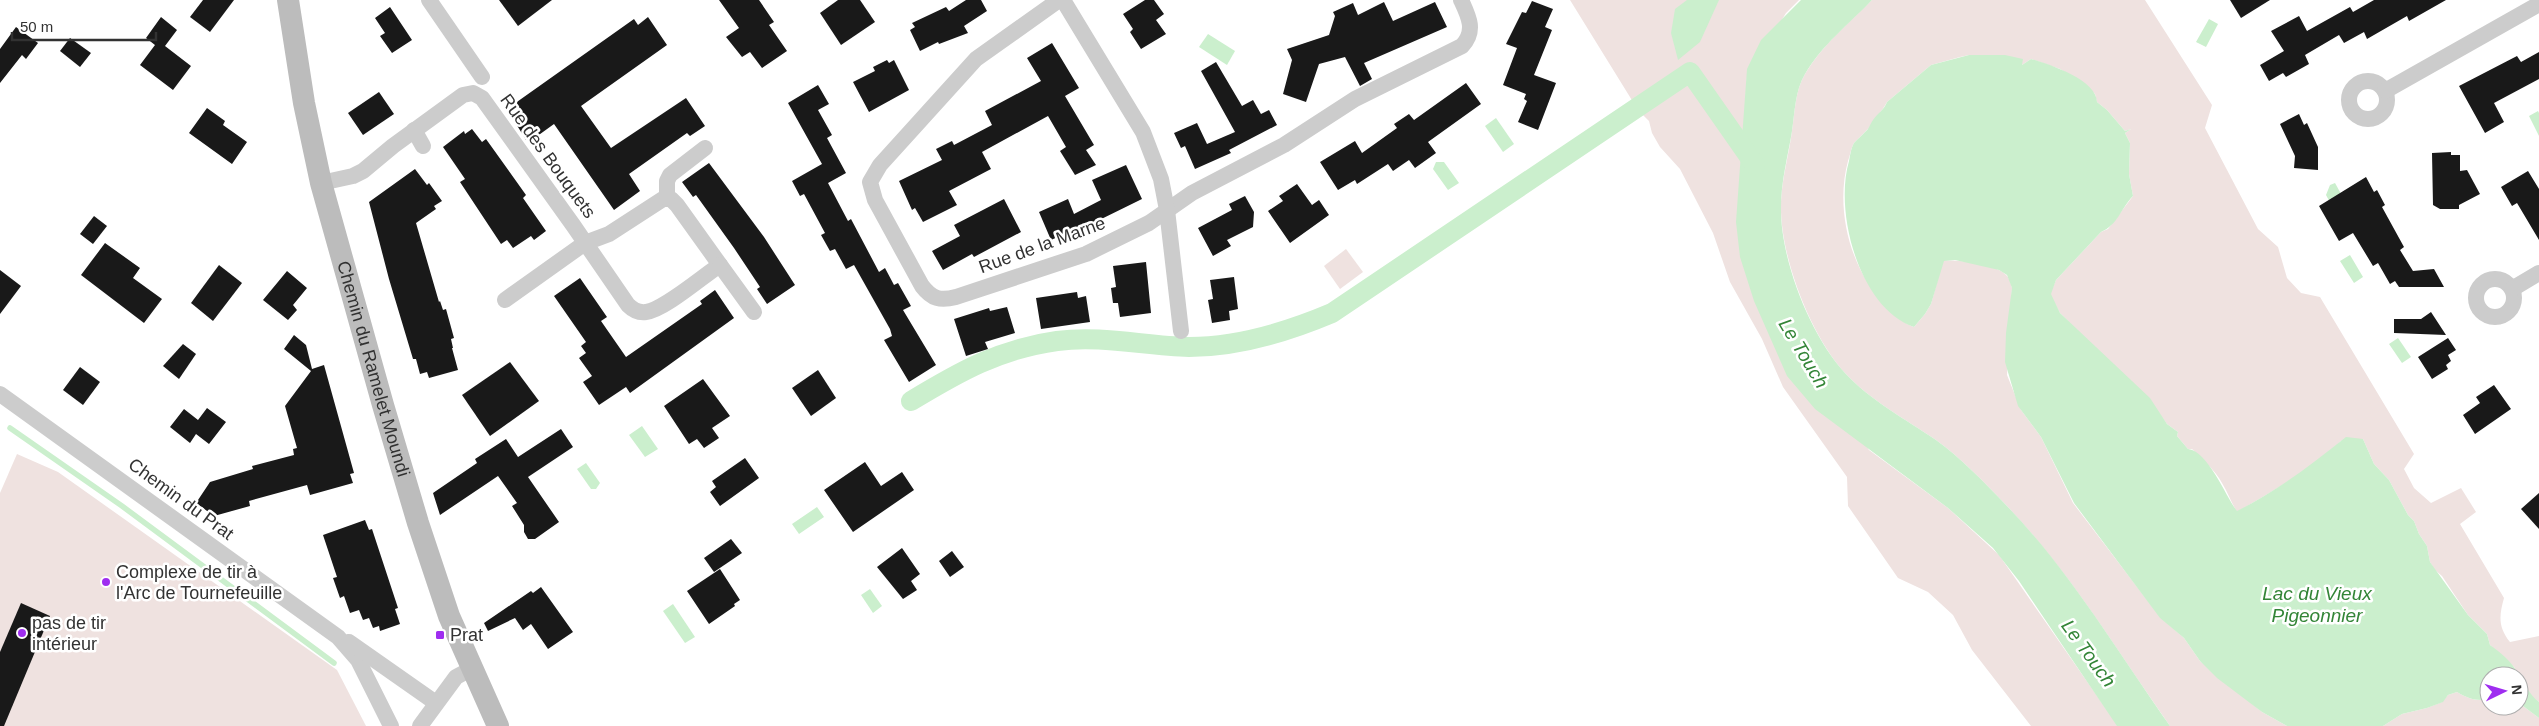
<svg xmlns="http://www.w3.org/2000/svg" width="2539" height="726" font-family="Helvetica,sans-serif">
  <style>
    .green { fill: #efe2e0 }
    .water { fill: #cbefcd }
    .lines { fill: none; stroke-linecap: round; stroke-linejoin: round }
    .stream { stroke: #cbefcd; stroke-width: 5.5 }
    .canal { stroke: #cbefcd; stroke-width: 20 }
    .building { fill: #191919 }
    .minor { stroke: #ccc; stroke-width: 16 }
    .secondary { stroke: #bcbcbc; stroke-width: 22 }
    .poi-dot { fill: #9f2df0; stroke: #fff; stroke-width: 2 }
    .labels { text-anchor: middle; stroke-width: 5; stroke-linejoin: round; paint-order: stroke }
    .street-label { font-size: 18px; fill: #323232; stroke: #fff }
    .poi-label { font-size: 18px; fill: #323232; stroke: #fff; text-anchor: start }
    .water-label { font-size: 19px; font-style: italic; fill: #338537; stroke: #fff }
  </style>
  <rect width="100%" height="100%" fill="#fff"/>
  <g class="green">
    <polygon points="1570,0 1799,0 1786,13 1747,76 1737,229 1869,450 1948,508 1999,555 2118,726 2031,726 1972,650 1953,615 1928,592 1898,578 1848,506 1847,477 1783,387 1762,339 1730,282 1713,233 1680,169 1660,147 1652,133 1649,121 1638,110"/>
    <path d="M1872,0H2145L2212,105L2205,128L2258,229L2278,247L2287,278L2301,293L2320,297L2414,454L2404,469L2414,488L2431,503L2461,488L2476,512L2460,524L2504,598C2499,616 2498,627 2510,642L2539,636V702L2532,697L2514,667L2490,645L2487,634L2468,615L2442,576L2435,570L2430,562L2427,546L2419,534L2414,521L2408,515L2389,480L2374,464L2363,439L2341,441C2311,470 2273,491 2237,512C2231,502 2228,493 2222,483C2215,470 2203,460 2192,449H2188L2177,436L2178,432L2167,424L2159,413L2060,313L2050,294L2056,280L2101,232L2108,229L2133,196L2129,174L2130,143L2125,133L2131,129L2125,131L2107,110L2097,102L2095,94L2084,83L2060,69L2031,59L2022,65L1969,55L1960,57L1931,65L1887,102C1886,105 1868,130 1865,132C1862,136 1857,139 1854,143C1851,148 1850,156 1848,161C1834,212 1852,276 1892,312C1899,318 1905,324 1914,327L1925,314L1931,304L1943,261C1956,259 1996,265 2005,274C2009,277 2011,283 2012,288L2007,375L2021,410L2041,437L2073,503L2160,617L2184,638L2200,661L2262,712L2287,726H2170C2117,651 2070,572 2006,505C1984,482 1961,458 1936,440C1905,419 1870,400 1845,373C1810,335 1779,254 1781,202C1782,178 1789,154 1792,131C1795,111 1795,91 1805,74C1822,45 1849,23 1872,0Z"/>
    <polygon points="1346,249 1363,272 1340,289 1324,266"/>
    <polygon points="17,454 58,472 337,670 366,726 0,726 0,493"/>
    <path d="M2457,692C2467,698 2477,702 2489,699V706H2519V703L2539,718V726H2383L2402,714L2427,708L2442,702L2448,695Z"/>
  </g>
  <g class="water">
    <polygon points="1687,0 1719,0 1700,42 1678,60 1671,33 1675,9"/>
    <path d="M1801,0H1872C1849,24 1822,45 1805,74C1795,91 1795,111 1792,131C1788,156 1781,181 1781,207C1780,259 1810,335 1845,373C1870,400 1905,419 1936,440C1961,458 1984,482 2006,505C2070,571 2117,651 2170,726H2117L2019,581L1993,548L1948,508L1815,409L1787,376L1754,301L1740,257L1736,222L1747,69L1761,40Z"/>
    <polygon points="2209,19 2218,24 2206,47 2196,42"/>
    <polygon points="1208,34 1235,51 1227,65 1199,47"/>
    <path d="M1969,55H2005L2023,59L2022,65L2031,59C2049,64 2097,80 2097,102L2107,110L2125,131L2131,129L2125,133L2130,143L2129,174L2133,196C2121,208 2118,225 2101,232L2056,280L2051,294L2060,313L2150,398L2167,424L2178,432L2177,436L2188,449C2208,451 2226,497 2237,511C2277,491 2311,465 2346,437L2363,439L2374,464L2389,480L2408,515L2414,521L2419,534L2427,546L2430,562L2468,615L2487,634L2490,645C2501,653 2511,661 2518,673C2525,684 2529,694 2539,702V718L2519,703V676H2489V699C2477,702 2467,698 2457,692L2448,695L2443,702L2427,708L2402,714L2383,726H2287L2262,712L2217,678L2200,661L2184,638L2160,618L2074,503L2041,437L2018,406L2005,362L2006,333L2012,288L2007,275L1999,270L1955,260L1944,261L1931,304L1925,314L1914,327C1859,308 1834,212 1849,161C1850,156 1851,148 1854,143C1857,139 1862,136 1865,132C1869,129 1870,124 1873,120C1878,113 1884,110 1887,102L1931,65Z"/>
    <polygon points="2538,111 2539,113 2539,136 2529,116"/>
    <polygon points="1496,118 1514,144 1503,152 1485,126"/>
    <polygon points="1436,162 1444,162 1459,183 1448,190 1433,169"/>
    <polygon points="2335,183 2345,201 2333,208 2326,195 2330,185"/>
    <polygon points="2350,255 2363,277 2354,283 2340,261"/>
    <polygon points="2398,338 2411,357 2402,363 2389,344"/>
    <polygon points="642,426 658,449 645,457 629,435"/>
    <polygon points="586,463 600,483 596,489 591,489 577,469"/>
    <polygon points="817,507 824,517 799,534 792,524"/>
    <polygon points="870,589 882,606 873,613 861,595"/>
    <polygon points="673,604 695,637 685,643 663,611"/>
  </g>
  <g class="lines">
    <polyline class="stream" points="10,428 122,506 334,663"/>
    <path class="canal" d="M911,401C959,372 999,349 1057,341C1101,335 1145,346 1189,347C1239,347 1287,332 1332,313L1690,72L1755,165"/>
  </g>
  <g class="building">
    <polygon points="203,0 234,0 210,32 190,17"/>
    <polygon points="499,0 552,0 518,26"/>
    <polygon points="719,0 759,0 774,22 769,25 787,51 762,68 750,52 742,57 726,37 739,28"/>
    <polygon points="838,0 860,0 875,22 841,45 820,13"/>
    <polygon points="966,0 981,0 987,11 964,26 968,33 939,44 938,42 920,51 910,30 915,27 912,23 946,7 949,11"/>
    <polygon points="1145,0 1154,0 1164,14 1156,20 1166,34 1141,49 1130,32 1133,29 1123,14"/>
    <polygon points="2230,0 2270,0 2241,18"/>
    <polygon points="2374,0 2446,0 2409,21 2407,16 2367,39 2364,32 2344,43 2339,35 2305,55 2309,64 2286,77 2283,73 2269,81 2260,65 2284,51 2271,31 2299,16 2307,31 2350,7 2353,12"/>
    <polygon points="1532,1 1553,9 1545,27 1552,30 1534,75 1556,83 1538,130 1518,122 1527,101 1524,99 1526,94 1503,85 1517,48 1506,44 1522,12 1526,13"/>
    <polygon points="1384,2 1393,21 1435,2 1447,27 1364,63 1372,79 1360,86 1345,57 1319,64 1306,102 1283,94 1292,60 1287,49 1329,35 1335,16 1333,12 1353,3 1358,15"/>
    <polygon points="390,7 412,40 392,53 380,36 385,33 375,18"/>
    <polygon points="161,17 177,30 165,46 191,66 173,90 140,65 155,45 146,38"/>
    <polygon points="648,17 667,45 581,106 611,148 686,98 705,126 690,136 687,133 629,174 640,191 614,210 554,124 536,137 534,134 526,140 507,109 634,19 638,25"/>
    <polygon points="16,27 38,43 26,59 22,55 0,83 0,49"/>
    <polygon points="70,38 91,53 80,67 60,51"/>
    <polygon points="1052,43 1079,88 1065,96 1094,145 1086,150 1096,165 1075,175 1060,151 1066,147 1048,116 982,152 991,169 949,191 957,205 923,222 915,208 912,210 899,181 942,160 936,149 952,141 954,145 992,125 985,111 1041,81 1027,58"/>
    <polygon points="2539,52 2539,79 2494,103 2504,122 2485,133 2459,86 2517,56 2521,62"/>
    <polygon points="887,60 889,63 894,60 909,90 869,112 853,82 875,71 873,67"/>
    <polygon points="1216,62 1242,106 1253,100 1261,114 1269,110 1277,125 1229,150 1231,153 1195,169 1185,146 1181,148 1174,133 1197,123 1207,144 1235,132 1201,71"/>
    <polygon points="1466,83 1481,104 1428,142 1436,153 1415,168 1409,160 1393,171 1388,164 1357,184 1355,180 1338,190 1320,162 1355,141 1362,153 1397,128 1394,124 1409,114 1414,120"/>
    <polygon points="818,85 829,104 818,110 832,135 827,138 846,173 828,183 848,221 851,219 879,272 885,268 894,285 898,283 911,306 903,310 936,365 909,382 884,340 892,336 890,329 854,265 846,269 835,249 830,251 821,235 825,233 804,194 800,196 792,181 822,164 788,103"/>
    <polygon points="379,92 394,114 363,135 348,113"/>
    <polygon points="207,108 225,121 223,125 247,142 232,164 189,133"/>
    <polygon points="2299,114 2304,125 2307,123 2318,147 2318,170 2294,168 2295,156 2280,124"/>
    <polygon points="472,129 482,142 486,139 526,195 523,198 546,231 534,240 531,236 513,248 507,240 501,244 460,182 465,179 443,147 464,131 465,134"/>
    <polygon points="2451,152 2451,155 2460,155 2460,171 2467,170 2480,194 2459,205 2459,209 2440,209 2433,205 2432,153"/>
    <polygon points="709,163 764,237 795,285 767,304 757,289 760,287 734,248 696,195 693,197 682,182"/>
    <polygon points="1126,165 1142,199 1081,229 1080,227 1051,240 1039,212 1068,199 1074,214 1101,200 1092,180"/>
    <polygon points="415,169 427,185 429,183 442,201 434,206 436,209 416,223 439,302 440,301 443,310 446,309 454,338 451,339 453,348 452,348 458,370 429,378 427,372 420,374 416,359 413,359 389,279 369,202"/>
    <polygon points="2528,171 2539,189 2539,240 2517,203 2512,206 2501,187"/>
    <polygon points="2366,177 2374,192 2377,190 2385,205 2382,207 2404,247 2400,250 2413,271 2434,269 2444,287 2399,287 2395,281 2390,284 2378,263 2373,266 2353,233 2339,241 2319,206"/>
    <polygon points="1297,184 1312,205 1319,200 1329,215 1290,243 1268,211 1283,201 1279,196"/>
    <polygon points="1245,196 1254,212 1253,227 1227,240 1231,246 1213,256 1198,228 1232,210 1229,204"/>
    <polygon points="1004,199 1021,232 974,257 972,254 943,270 932,251 960,236 954,225"/>
    <polygon points="94,216 107,226 93,244 80,234"/>
    <polygon points="105,243 140,268 133,278 162,299 144,323 81,275"/>
    <polygon points="1146,262 1151,313 1120,317 1118,303 1113,303 1111,288 1116,287 1113,266"/>
    <polygon points="219,265 242,283 213,321 191,303"/>
    <polygon points="0,270 21,286 0,314"/>
    <polygon points="287,271 307,288 293,305 297,310 288,320 263,300"/>
    <polygon points="1234,277 1238,309 1229,311 1230,320 1212,323 1208,300 1213,299 1210,280"/>
    <polygon points="580,278 607,317 601,321 626,357 702,304 700,301 715,290 734,318 630,393 626,387 599,405 583,382 592,376 579,358 586,353 581,346 586,342 554,296"/>
    <polygon points="1077,292 1078,298 1086,296 1090,322 1041,329 1036,298"/>
    <polygon points="1007,307 1015,333 985,342 988,349 966,356 954,319 989,308 990,311"/>
    <polygon points="2431,312 2446,335 2394,333 2394,319 2421,319"/>
    <polygon points="294,335 306,345 312,369 324,365 354,473 350,474 353,483 310,495 307,485 249,501 250,506 214,516 196,503 210,482 253,469 252,466 294,455 293,449 297,448 285,406 311,371 284,349"/>
    <polygon points="2448,338 2456,350 2448,355 2451,361 2446,365 2448,369 2432,379 2418,357"/>
    <polygon points="183,344 196,354 179,379 163,366"/>
    <polygon points="510,362 539,401 490,436 462,395"/>
    <polygon points="80,367 100,382 83,405 63,390"/>
    <polygon points="818,370 836,398 811,416 792,388"/>
    <polygon points="703,379 730,416 712,428 719,438 704,448 697,439 689,444 664,406"/>
    <polygon points="2494,385 2511,409 2475,434 2463,415 2480,403 2476,397"/>
    <polygon points="207,408 226,422 209,444 196,434 190,443 170,427 184,409 198,420"/>
    <polygon points="561,429 573,447 528,477 559,522 535,539 528,539 524,532 524,525 512,506 517,503 498,476 440,515 433,493 477,463 475,459 506,439 518,457"/>
    <polygon points="745,458 759,478 720,506 710,492 716,487 712,481"/>
    <polygon points="865,462 881,486 902,472 914,490 853,532 824,490"/>
    <polygon points="2539,493 2539,529 2521,509"/>
    <polygon points="365,520 369,530 372,529 398,608 395,609 400,624 380,631 379,626 373,628 369,618 363,620 359,610 350,613 344,596 340,598 333,578 337,577 323,535"/>
    <polygon points="731,539 742,553 714,572 704,558"/>
    <polygon points="902,548 920,574 911,581 917,590 903,599 877,567"/>
    <polygon points="952,551 964,567 950,577 939,561"/>
    <polygon points="720,569 740,600 734,604 735,606 709,624 687,591"/>
    <polygon points="541,587 573,632 548,649 531,624 523,630 515,618 488,631 484,623 531,591 533,593"/>
    <polygon points="21,603 50,616 4,726 0,726 0,652"/>
  </g>
  <g class="lines">
    <g class="minor">
      <polyline points="429,0 482,77"/>
      <path d="M1059,0L976,59L880,165L870,182L875,200L922,286C932,299 940,301 956,297L1086,254L1149,223L1192,193L1284,145L1355,99L1462,46C1476,31 1469,17 1461,0"/>
      <polyline points="1063,0 1143,132 1161,179 1167,210 1181,331"/>
      <circle cx="2368" cy="100" r="19"/>
      <polyline points="2385,91 2539,4"/>
      <polyline points="414,130 423,146"/>
      <path d="M321,183L353,176L363,171L393,146L463,95L473,93L482,98L573,225L628,305C633,310 639,313 646,312C664,310 703,276 720,265L677,205L671,199H663L609,234L585,243L505,300"/>
      <polyline points="667,198 667,181 670,175 705,148"/>
      <polyline points="720,265 754,312"/>
      <circle cx="2495" cy="298" r="19"/>
      <polyline points="2512,289 2539,273"/>
      <polyline points="0,394 338,637 358,660 391,726"/>
      <polyline points="349,642 436,703"/>
      <polyline points="420,726 456,677 471,669"/>
    </g>
    <path class="secondary" id="s1" d="M288,0L304,103L321,183L383,405L418,523L449,616L498,726"/>
  </g>
  <g class="poi-dot">
    <circle cx="106" cy="582" r="5"/>
    <circle cx="22" cy="633" r="5"/>
    <rect x="435" y="630" width="10" height="10" rx="2.5"/>
  </g>
  <g class="labels">
    <g class="street-label">
      <text transform="translate(548 156) rotate(54)" y="6">Rue des Bouquets</text>
      <text transform="translate(1042 245) rotate(-20)" y="6">Rue de la Marne</text>
      <text dy="6" stroke="none"><textPath href="#s1" startOffset="379">Chemin du Ramelet Moundi</textPath></text>
      <text transform="translate(181 499) rotate(36)" y="6">Chemin du Prat</text>
    </g>
    <g class="poi-label">
      <text x="116" y="578">Complexe de tir à<tspan x="116" dy="21">l'Arc de Tournefeuille</tspan></text>
      <text x="32" y="629">pas de tir<tspan x="32" dy="21">intérieur</tspan></text>
      <text x="450" y="641">Prat</text>
    </g>
    <g class="water-label">
      <text transform="translate(1804 353) rotate(59)" y="7">Le Touch</text>
      <text x="2317" y="600">Lac du Vieux<tspan x="2317" dy="22">Pigeonnier</tspan></text>
      <text transform="translate(2089 653) rotate(54)" y="7">Le Touch</text>
    </g>
  </g>
  <g transform="translate(2504 691) rotate(85)"><circle r="24" fill="#ffffff" stroke="#adadad"/>
  <path d="M0-4L9 19L0 12L-9 19Z" fill="#9f2df0"/>
  <text y="-8" font-size="14" font-weight="bold" text-anchor="middle" fill="#323232">N</text>
  </g>
  <path d="M12 32v8h144v-8" fill="none" stroke="#323232" stroke-width="2.5"/>
  <text x="20" y="32" font-size="15" fill="#323232" stroke="#ffffff" stroke-width="4" paint-order="stroke">50 m</text>
</svg>
